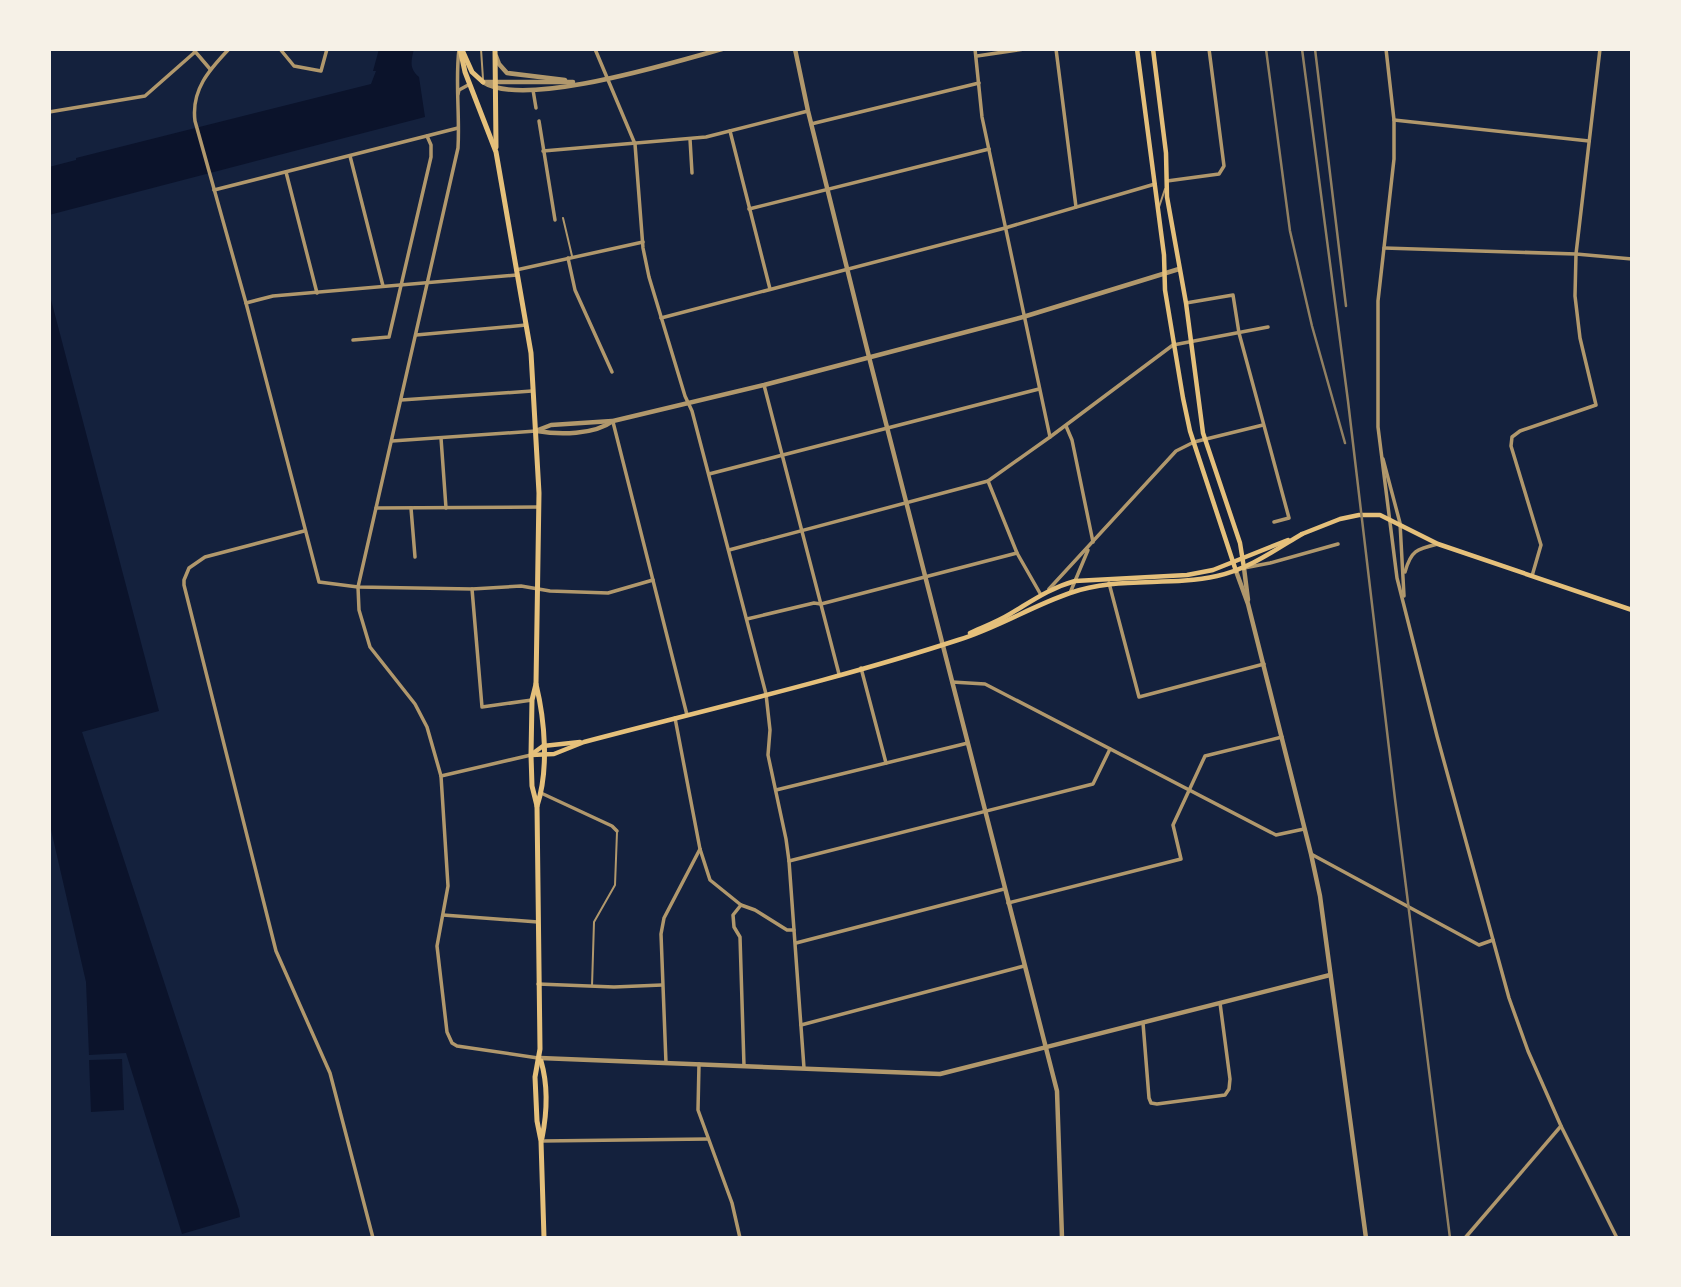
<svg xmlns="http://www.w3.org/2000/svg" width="1681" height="1287" font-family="'Zilla Slab',serif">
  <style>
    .water { fill: #0b132b }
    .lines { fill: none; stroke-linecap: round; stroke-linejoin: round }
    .service { stroke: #b1986c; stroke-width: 2 }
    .minor { stroke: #b1986c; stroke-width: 3.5 }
    .tertiary { stroke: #b1986c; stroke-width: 4.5 }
    .secondary { stroke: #e5c07b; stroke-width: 4.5 }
    .primary { stroke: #e5c07b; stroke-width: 5 }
    .rail { stroke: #918062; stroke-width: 2.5 }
  </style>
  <rect width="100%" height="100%" fill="#14213d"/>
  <g class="water">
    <path d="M379,49H414C411,61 409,69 419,77L425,117L49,215V167L76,160V158L371,84L376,71H373Z"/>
    <polygon points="49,292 159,711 82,732 239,1210 240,1217 182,1234 126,1053 89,1055 86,982 49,821"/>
    <polygon points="122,1059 124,1110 91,1112 89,1060"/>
  </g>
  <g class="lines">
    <g class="service">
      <polyline points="481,49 483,79"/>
      <polyline points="1159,207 1165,189"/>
      <polyline points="563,218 572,256"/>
      <polyline points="592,986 594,922 615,885 617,832"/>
    </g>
    <g class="minor">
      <polyline points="193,49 210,69"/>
      <path d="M229,49C209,70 191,90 195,121L246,303L319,582L358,587L472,589L521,586L550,591L608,593L653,580"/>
      <polyline points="280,49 294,66 321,71 327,49"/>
      <path d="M459,49C455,82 460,115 458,148L358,587L359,610L370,647L415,704L427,727L441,776L448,886L437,946L447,1032L452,1043L457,1046L538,1058"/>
      <polyline points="595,49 635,144 643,248 649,277 685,396 692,411 766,694 770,730 768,755 786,839 789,861 804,1068"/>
      <polyline points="975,49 982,117 1050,437"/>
      <polyline points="1056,49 1076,207"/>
      <polyline points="1386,49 1394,120 1394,159 1378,301 1378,427 1397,578 1437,736 1509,998 1528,1051 1561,1126 1617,1238"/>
      <polyline points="977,56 1024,49"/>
      <polyline points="533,90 536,108"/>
      <polyline points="458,94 459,90 470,84"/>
      <polyline points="49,112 145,96 195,52"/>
      <polyline points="1394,120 1589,141"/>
      <polyline points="539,121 555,220"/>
      <polyline points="811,124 979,83"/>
      <polyline points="730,131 770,289"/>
      <polyline points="690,139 692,173"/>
      <polyline points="543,151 706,137 808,111"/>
      <polyline points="350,156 383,286"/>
      <polyline points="286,172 317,293"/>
      <polyline points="1167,181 1219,174 1224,166 1209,49"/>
      <polyline points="214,190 458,128"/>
      <polyline points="749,209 989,149"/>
      <polyline points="1384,248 1576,254 1632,259"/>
      <polyline points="568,258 575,290 612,372"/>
      <polyline points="516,270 643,242"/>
      <polyline points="246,303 273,296 517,275"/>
      <polyline points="1186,303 1233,295 1239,333 1289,518 1274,522"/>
      <polyline points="661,318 1005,228 1155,184"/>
      <polyline points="416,335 526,325"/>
      <polyline points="353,340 389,337 431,157 431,145 427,136"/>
      <polyline points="764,385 839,674"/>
      <polyline points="401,400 532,391"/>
      <polyline points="613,422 687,715"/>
      <polyline points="1066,426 1072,440 1093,542"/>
      <polyline points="441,438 446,508"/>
      <polyline points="392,441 536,431"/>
      <polyline points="1383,459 1400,523 1404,596"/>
      <polyline points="709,474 1039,389"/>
      <polyline points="988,481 1017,553 1041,595"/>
      <polyline points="376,508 539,507"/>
      <polyline points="411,508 415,557"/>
      <polyline points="304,531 205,557 189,568 184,580 184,585 276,951 330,1073 373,1238"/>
      <polyline points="729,550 988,481 1050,437 1173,345 1268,327"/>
      <polyline points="1244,568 1270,563 1338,544"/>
      <path d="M1405,572C1411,550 1417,549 1438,544"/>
      <polyline points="1532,576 1541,545 1511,446 1512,437 1520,431 1596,405 1580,338 1575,296 1576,254 1600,49"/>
      <polyline points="1109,583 1139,697 1264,664"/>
      <polyline points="472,589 482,707 532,700"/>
      <polyline points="1049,589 1176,451 1194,442 1263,425"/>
      <polyline points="1070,593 1088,550"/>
      <polyline points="747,619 814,603 821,604 1017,553"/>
      <polyline points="861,668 886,763"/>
      <polyline points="952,682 985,684 1276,835 1304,829"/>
      <polyline points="675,718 700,849 710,880 741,905 755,910 787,930 794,930"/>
      <polyline points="441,776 531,755"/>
      <polyline points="776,790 968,743"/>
      <polyline points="541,793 612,826 617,831"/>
      <polyline points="1311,854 1479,945 1493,940"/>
      <polyline points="789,861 1093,784 1110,749"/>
      <polyline points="1008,903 1181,859 1173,825 1205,756 1282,737"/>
      <polyline points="741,905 733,915 734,927 740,937 744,1066"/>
      <polyline points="443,915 538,922"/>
      <polyline points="796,943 1004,889"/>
      <polyline points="538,984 614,987 662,985"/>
      <polyline points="1143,1023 1149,1098 1151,1103 1157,1104 1225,1095 1229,1089 1230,1079 1220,1003"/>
      <polyline points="801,1025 1024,966"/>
      <polyline points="666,1063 661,934 664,918 700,849"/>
      <polyline points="699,1064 698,1110 732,1203 740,1238"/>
      <polyline points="541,1141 708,1139"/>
      <polyline points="1465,1238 1561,1126"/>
    </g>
    <g class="tertiary">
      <polyline points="795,49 808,111 869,357 1057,1091 1062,1238"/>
      <polyline points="496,56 499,64 507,73 565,80"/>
      <path d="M483,82C524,109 674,62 722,49"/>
      <polyline points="484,82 573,82"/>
      <polyline points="538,430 551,425 612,421"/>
      <path d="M537,431C559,435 594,435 613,421L764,385L1023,317L1179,269"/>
      <polyline points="1244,568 1248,600"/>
      <polyline points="1236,571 1248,604 1311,854 1320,896 1366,1238"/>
      <polyline points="540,1058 940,1074 1330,975"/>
    </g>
    <g class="secondary">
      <polyline points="1137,49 1164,255 1165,290 1183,398 1190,431 1236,571"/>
      <polyline points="1153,49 1166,153 1167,197 1186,303 1203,433 1240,543 1244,568"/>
      <polyline points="1302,534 1340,519 1359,515 1380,515 1438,544 1632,610"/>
      <path d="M970,633C983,627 997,622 1010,614C1032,601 1050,588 1075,581L1187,575L1213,570L1288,540"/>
      <polyline points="532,754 543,746 580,742"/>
      <path d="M531,755L554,754L584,742C709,709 835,680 958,640C997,628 1032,606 1070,593C1117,576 1169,587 1217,576C1249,569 1275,550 1302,534"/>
    </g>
    <g class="primary">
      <polyline points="460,49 465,72 496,152 531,353 539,493 536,684 532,700 531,755 532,786 537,806 540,1049 535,1077 537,1121 541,1141 544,1238"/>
      <polyline points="495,49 496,147"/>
      <polyline points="463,52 472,72 483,82"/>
      <path d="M536,684C545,721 549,770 537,806"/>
      <path d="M541,1061C548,1085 547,1113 542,1138"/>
    </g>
    <g class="rail">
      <polyline points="1266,49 1290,231 1312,326 1345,443"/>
      <polyline points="1302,49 1348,401 1395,799 1450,1238"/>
      <polyline points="1315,49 1346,306"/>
    </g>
  </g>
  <rect width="1681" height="1287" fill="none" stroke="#f6f1e7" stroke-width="102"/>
</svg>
